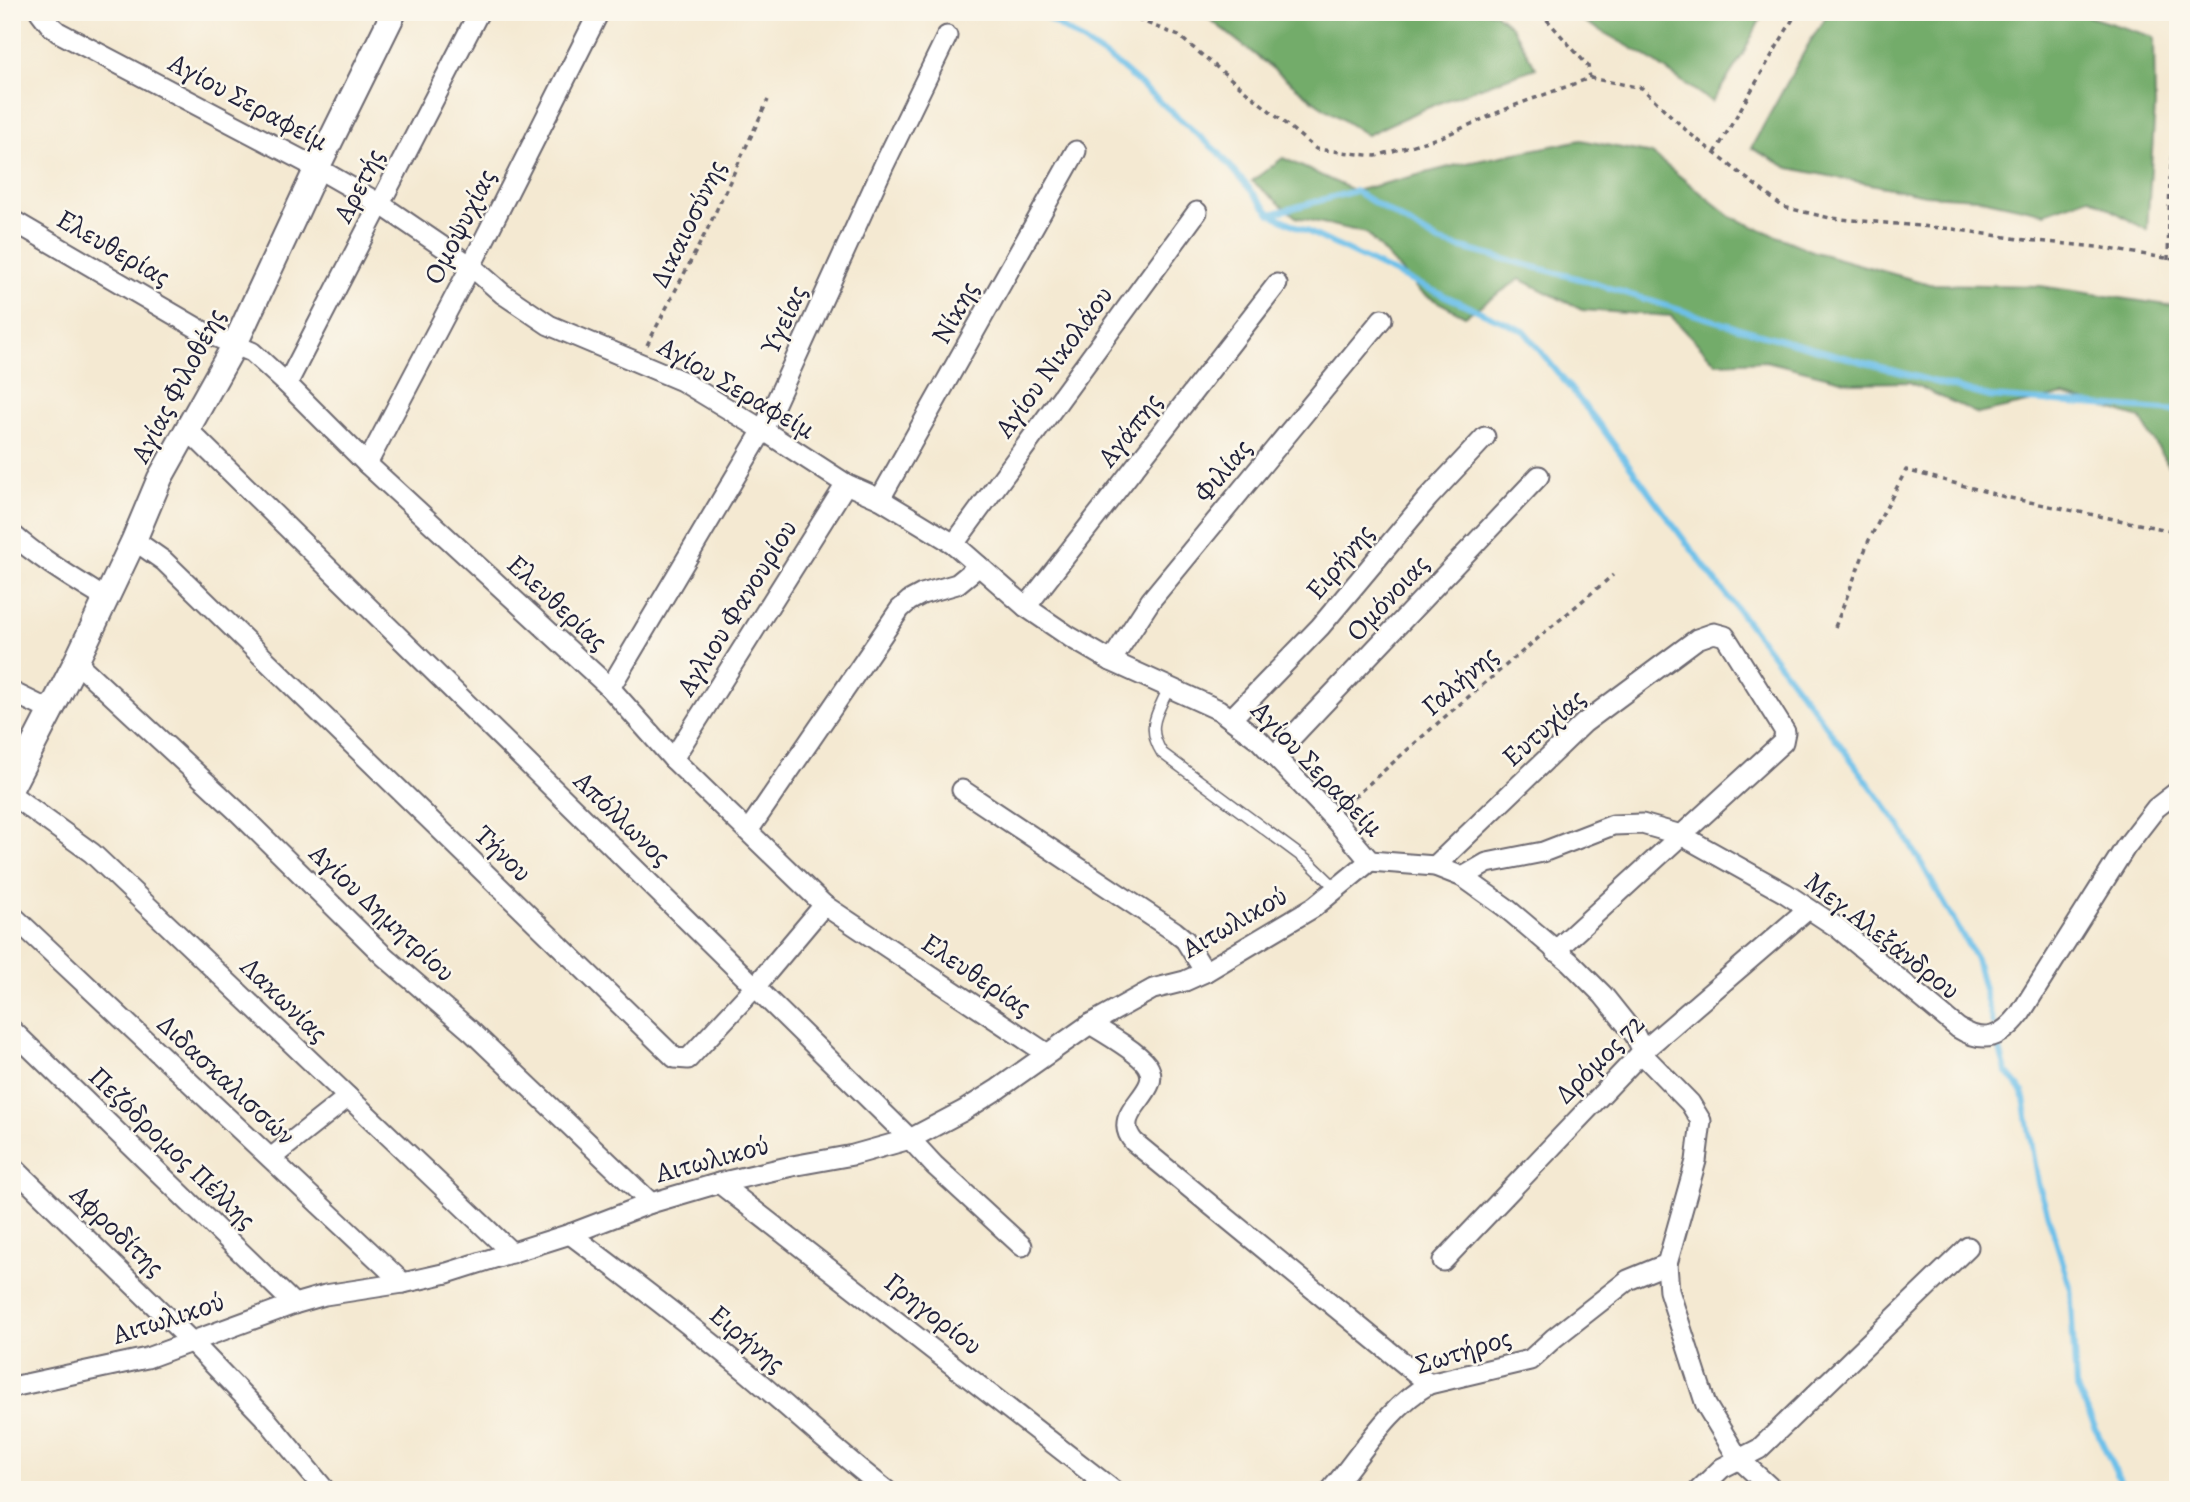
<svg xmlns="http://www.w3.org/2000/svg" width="2190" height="1502" font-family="Alegreya,serif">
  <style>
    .forest { fill: #73ac6a; stroke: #4a6752; stroke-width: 2 }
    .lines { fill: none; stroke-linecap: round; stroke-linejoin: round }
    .stream { stroke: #6dc0e9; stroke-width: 6 }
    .service-casing { stroke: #6c6870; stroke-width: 13 }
    .minor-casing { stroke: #6c6870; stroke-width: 23 }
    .tertiary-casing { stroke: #6c6870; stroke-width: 28 }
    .path { stroke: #6c6870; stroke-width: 3.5; stroke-dasharray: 5 5; stroke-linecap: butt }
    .service { stroke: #fff; stroke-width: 10 }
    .minor { stroke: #fff; stroke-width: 19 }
    .tertiary { stroke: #fff; stroke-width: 24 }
    .labels { text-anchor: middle; stroke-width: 5; stroke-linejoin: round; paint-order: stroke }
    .street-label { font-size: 28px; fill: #22223b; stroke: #fbf7ec }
  </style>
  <rect width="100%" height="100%" fill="#fbf7ec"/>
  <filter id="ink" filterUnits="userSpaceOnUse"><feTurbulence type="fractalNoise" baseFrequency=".0143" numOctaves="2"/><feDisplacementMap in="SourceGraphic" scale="14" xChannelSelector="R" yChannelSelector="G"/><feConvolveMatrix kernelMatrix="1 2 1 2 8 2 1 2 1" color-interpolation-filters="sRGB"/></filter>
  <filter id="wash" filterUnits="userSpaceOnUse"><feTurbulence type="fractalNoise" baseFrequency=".00686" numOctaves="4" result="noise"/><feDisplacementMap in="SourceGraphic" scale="28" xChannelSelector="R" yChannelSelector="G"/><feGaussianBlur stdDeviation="1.57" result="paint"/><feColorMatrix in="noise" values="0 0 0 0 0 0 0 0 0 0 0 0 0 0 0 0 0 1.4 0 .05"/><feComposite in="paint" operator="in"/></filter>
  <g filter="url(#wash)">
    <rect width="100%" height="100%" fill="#f4e9d2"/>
    <g class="forest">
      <path d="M1193,12H1494L1511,26L1536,68C1478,87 1422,108 1367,135L1318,104L1208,18Z"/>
      <polygon points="1577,12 1764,12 1742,56 1712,102 1644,55 1585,22"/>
      <polygon points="1829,12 2074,12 2154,37 2155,106 2147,230 2089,197 2045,213 1977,198 1925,195 1789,168 1751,148 1808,45"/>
      <polygon points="1581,140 1652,154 1731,217 1815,252 1929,284 2040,286 2167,305 2178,303 2178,481 2140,418 2063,395 1978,414 1909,382 1853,383 1766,361 1716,363 1671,316 1582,310 1520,279 1465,316 1421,293 1366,233 1296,217 1252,181 1283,158 1355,191 1457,165"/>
    </g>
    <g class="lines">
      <g class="stream">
        <polyline points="1038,12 1117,64 1220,154 1271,214 1409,280 1524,331 1596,420 1682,537 1816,712 1900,826 1976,959 1993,1024"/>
        <polyline points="1271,214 1355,191 1439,242 1580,279 1735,327 1990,397 2178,411"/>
        <polyline points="1999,1047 2006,1071 2023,1092 2038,1183 2070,1286 2076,1386 2124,1490"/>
      </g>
    </g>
  </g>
  <g filter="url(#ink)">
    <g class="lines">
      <g class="service-casing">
        <path id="service" d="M1169,687C1158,713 1145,726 1162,753L1309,862L1337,889"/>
      </g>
      <g class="minor-casing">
        <g id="minor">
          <polyline points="40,12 50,25 58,32 317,168 380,204 471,266 503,294 549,325 682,381 763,430 846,484 880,499 954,544 1026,607 1070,637 1111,661 1219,710 1259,740 1336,821 1370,861"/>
          <polyline points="12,220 204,332 252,352 287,384 367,464 610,688 673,759 824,905 1046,1053"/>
          <polyline points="287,384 479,12"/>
          <polyline points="187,429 910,1139 934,1165 1022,1246"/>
          <polyline points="367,464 471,266 599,12"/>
          <polyline points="880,499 1076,151"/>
          <path d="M12,534C40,559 74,579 106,599"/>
          <polyline points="134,540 164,561 675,1058 688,1059 755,987 824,905"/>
          <polyline points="954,544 1197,212"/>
          <polyline points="1026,607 1277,284"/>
          <polyline points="1111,661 1151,600 1382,319"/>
          <polyline points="76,662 237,811 384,956 471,1031 651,1203"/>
          <polyline points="610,688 763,430 884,165 947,36"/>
          <polyline points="12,692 51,711"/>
          <polyline points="1231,719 1320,627 1428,498 1485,437"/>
          <polyline points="1274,756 1539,476"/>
          <polyline points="673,759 846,484"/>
          <polyline points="962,790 1174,931 1185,940 1205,972"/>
          <polyline points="12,795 92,853 512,1253"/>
          <polyline points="748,831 900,609 909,601 922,594 957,584 979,566"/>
          <path d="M1370,861L1435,866L1463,877L1487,863L1543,852L1613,825L1642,824L1681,835L1785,893L1838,928L1958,1028C1985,1045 2002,1037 2020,1014L2125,848L2156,808L2178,791"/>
          <polyline points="1435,866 1584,723 1697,639 1714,633 1725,636 1782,727 1785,732 1783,742 1555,951"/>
          <polyline points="1463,877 1505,907 1570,962 1603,995 1635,1035 1647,1059 1690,1103 1701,1121 1696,1161 1667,1264 1669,1291 1706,1405 1738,1458 1773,1490"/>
          <polyline points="12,915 403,1283"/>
          <path d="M1090,1024C1105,1033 1138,1052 1147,1065C1166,1093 1107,1111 1134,1142L1429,1384"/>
          <polyline points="12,1030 294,1304"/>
          <polyline points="271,1158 348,1097"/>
          <polyline points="12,1166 191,1341 267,1420 325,1490"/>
          <polyline points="719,1183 1113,1490"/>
          <path d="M570,1234C630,1279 689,1324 747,1372C793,1411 838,1453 886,1490"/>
          <polyline points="1443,1261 1643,1051 1808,909"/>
          <polyline points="12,1387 147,1358 294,1304 325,1295 403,1283 447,1273 570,1234 651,1203 719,1183 792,1166 853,1155 910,1139 963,1111 998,1089 1090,1024 1153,989 1185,981 1205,972 1314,907 1370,861"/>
          <path d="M1331,1490C1362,1454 1387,1408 1429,1384L1530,1360L1554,1338L1628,1280L1667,1264"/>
          <polyline points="1699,1490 1722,1468 1759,1449 1968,1247"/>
        </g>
      </g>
      <g class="tertiary-casing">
        <polyline id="tertiary" points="12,786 76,662 134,540 160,478 235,344 317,168 394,12"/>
      </g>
      <g class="path">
        <polyline points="1119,12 1179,36 1316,149 1376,156 1444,136 1513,106 1590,78 1642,88 1689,133 1783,207 1830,218 1953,229 2026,240 2097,247 2178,260"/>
        <polyline points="1540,12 1588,66 1590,78"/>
        <polyline points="1715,153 1797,12"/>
        <polyline points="2168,260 2170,179 2178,65"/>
        <polyline points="647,345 708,228 768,100"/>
        <polyline points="1835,627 1869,540 1906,470 2005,497 2178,532"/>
        <polyline points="1346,804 1447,715 1613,575"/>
      </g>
      <use href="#service" class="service"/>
      <use href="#minor" class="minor"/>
      <use href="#tertiary" class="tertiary"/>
    </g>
  </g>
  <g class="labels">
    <g class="street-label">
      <text transform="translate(249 101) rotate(28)" y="10">Αγίου Σεραφείμ</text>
      <text transform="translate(358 185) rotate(-63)" y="10">Αρετής</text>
      <text transform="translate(687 223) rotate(-64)" y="10">Δικαιοσύνης</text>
      <text transform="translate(459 226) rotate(-63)" y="10">Ομοψυχίας</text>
      <text transform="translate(114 247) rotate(30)" y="10">Ελευθερίας</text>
      <text transform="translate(954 312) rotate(-61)" y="10">Νίκης</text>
      <text transform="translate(783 319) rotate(-65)" y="10">Υγείας</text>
      <text transform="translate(1053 361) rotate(-54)" y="10">Αγίου Νικολάου</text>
      <text transform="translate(177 385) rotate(-62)" y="10">Αγίας Φιλοθέης</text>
      <text transform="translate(737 387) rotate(30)" y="10">Αγίου Σεραφείμ</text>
      <text transform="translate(1129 429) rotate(-52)" y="10">Αγάπης</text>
      <text transform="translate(1222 470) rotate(-50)" y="10">Φιλίας</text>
      <text transform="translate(1339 561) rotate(-50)" y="10">Ειρήνης</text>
      <text transform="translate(1387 597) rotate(-47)" y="10">Ομόνοιας</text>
      <text transform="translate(558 602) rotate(43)" y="10">Ελευθερίας</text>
      <text transform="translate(736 607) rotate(-58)" y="10">Αγλιου Φανουρίου</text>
      <text transform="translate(1459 680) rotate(-41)" y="10">Γαλήνης</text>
      <text transform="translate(1543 727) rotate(-42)" y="10">Ευτυχίας</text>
      <text transform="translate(1318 768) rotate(46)" y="10">Αγίου Σεραφείμ</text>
      <text transform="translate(623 818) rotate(44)" y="10">Απόλλωνος</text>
      <text transform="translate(504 853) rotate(44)" y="10">Τήνου</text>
      <text transform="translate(383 912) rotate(43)" y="10">Αγίου Δημητρίου</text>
      <text transform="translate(1234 921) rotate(-30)" y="10">Αιτωλικού</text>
      <text transform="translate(1883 935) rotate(38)" y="10">Μεγ.Αλεξάνδρου</text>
      <text transform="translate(977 974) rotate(34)" y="10">Ελευθερίας</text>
      <text transform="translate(285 999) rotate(44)" y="10">Λακωνίας</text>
      <text transform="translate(1599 1058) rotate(-45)" y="10">Δρόμος 72</text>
      <text transform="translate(227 1079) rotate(43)" y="10">Διδασκαλισσών</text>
      <text transform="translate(173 1147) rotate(44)" y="10">Πεζόδρομος Πέλλης</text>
      <text transform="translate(712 1158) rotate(-15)" y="10">Αιτωλικού</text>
      <text transform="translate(118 1230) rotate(44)" y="10">Αφροδίτης</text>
      <text transform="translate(934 1313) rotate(38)" y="10">Γρηγορίου</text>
      <text transform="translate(168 1317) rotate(-18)" y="10">Αιτωλικού</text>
      <text transform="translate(748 1338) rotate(40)" y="10">Ειρήνης</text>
      <text transform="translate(1463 1350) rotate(-17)" y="10">Σωτήρος</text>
    </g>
  </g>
  <rect width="2190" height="1502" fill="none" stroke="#fbf7ec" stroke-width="42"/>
</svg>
